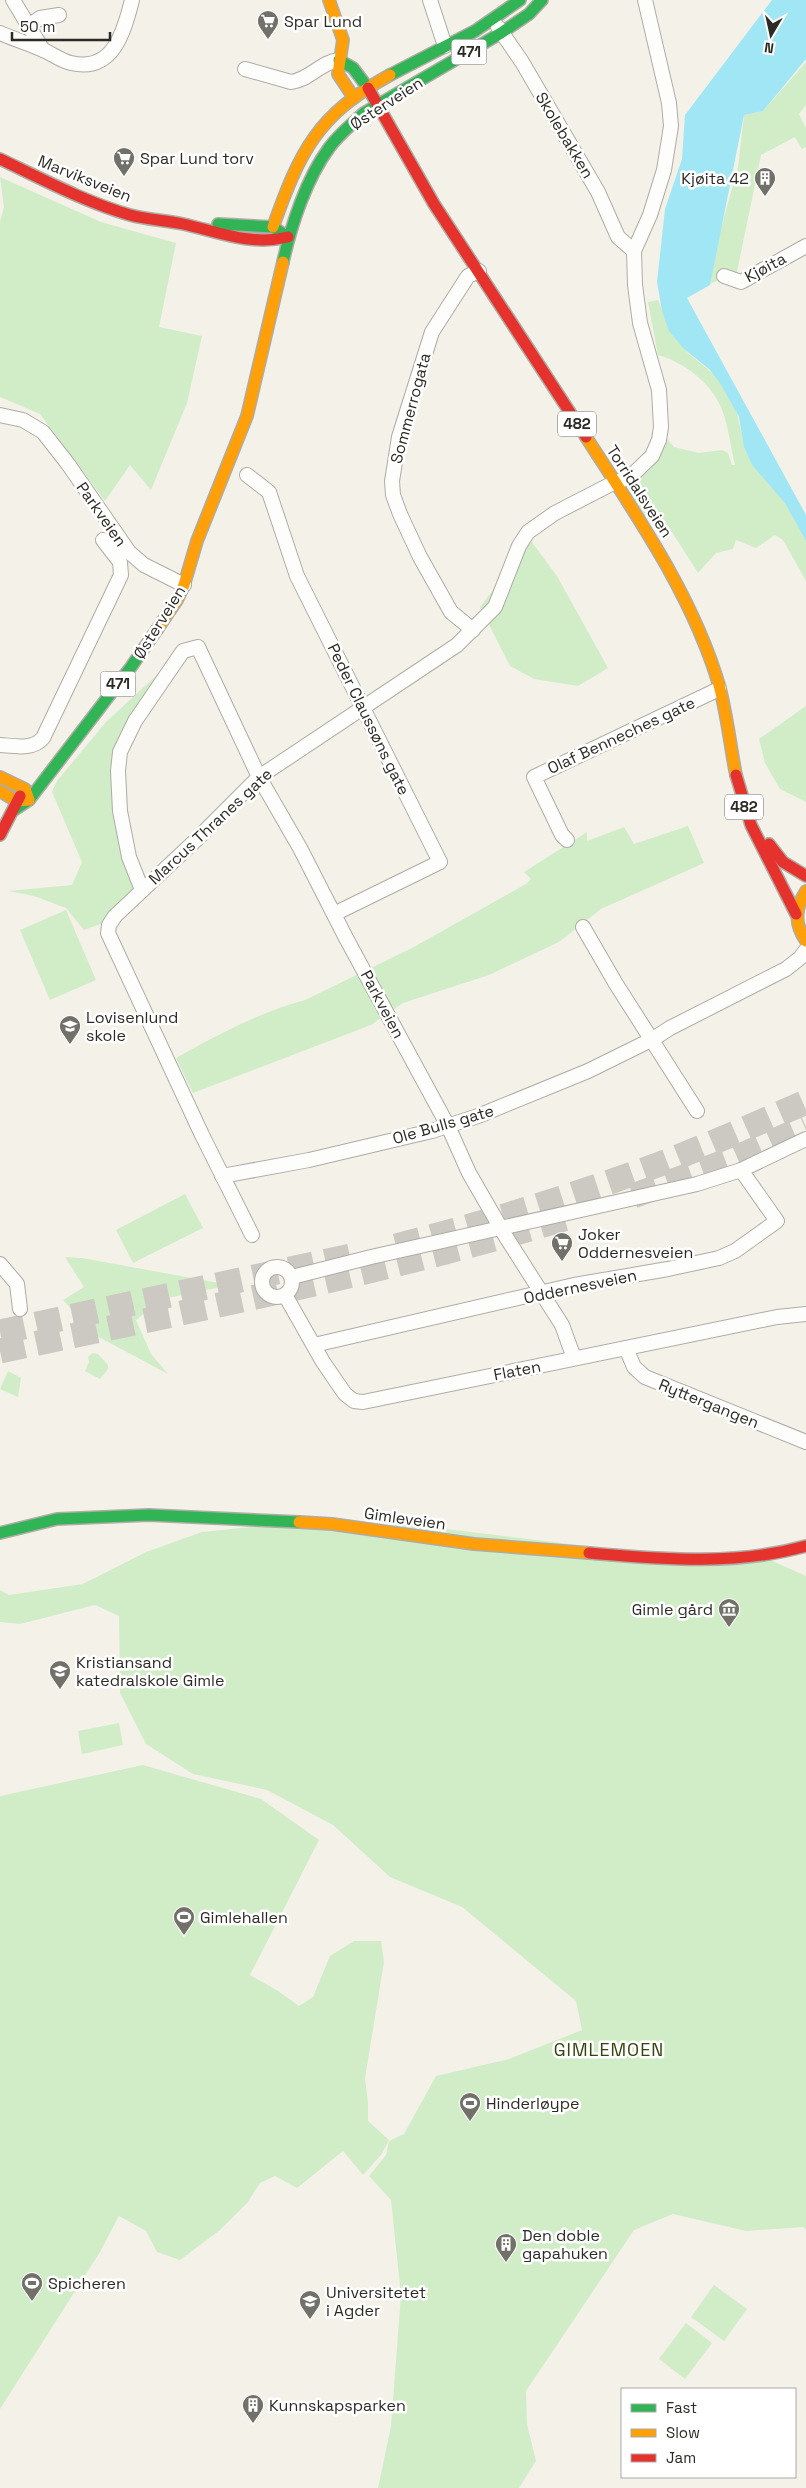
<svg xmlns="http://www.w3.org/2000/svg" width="806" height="2488" font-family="'Space Grotesk',sans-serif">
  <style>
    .green { fill: #d1edc8 }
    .water { fill: #a0e6f5 }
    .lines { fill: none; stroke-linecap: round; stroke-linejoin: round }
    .highway-tunnel { stroke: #ccc9c2; stroke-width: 25; stroke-dasharray: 25 12; stroke-linecap: butt }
    .street-casing { stroke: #aeaca5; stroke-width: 16 }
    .fast-casing { stroke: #aeaca5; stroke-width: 14 }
    .slow-casing { stroke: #aeaca5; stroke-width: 14 }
    .jam-casing { stroke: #aeaca5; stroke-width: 14 }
    .street { stroke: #fdfdfc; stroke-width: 14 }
    .fast { stroke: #30b455; stroke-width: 11 }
    .slow { stroke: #ff9f0a; stroke-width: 11 }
    .jam { stroke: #e5322d; stroke-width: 11 }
    .labels { text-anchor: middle; stroke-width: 5; stroke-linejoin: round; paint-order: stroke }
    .shield { fill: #fff; stroke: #6b6a66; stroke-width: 1 }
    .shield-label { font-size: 15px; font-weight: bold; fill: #2b2a24 }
    .poi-label { font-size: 16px; fill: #2b2a24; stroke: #fff; text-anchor: start }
    .street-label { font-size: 16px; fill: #2b2a24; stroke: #fff }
    .neighbourhood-label { font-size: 18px; letter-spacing: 1px; fill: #35440c; stroke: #fff }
  </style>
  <rect width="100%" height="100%" fill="#f4f1e9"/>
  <g class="green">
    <polygon points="806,62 806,105 799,114 806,128 806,147 802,149 795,137 761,155 737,272 710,284 719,235 738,167 744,115 763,111"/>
    <polygon points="0,177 101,222 176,243 159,327 202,336 187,403 151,490 130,465 105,501 40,414 0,397 0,222 4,207"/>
    <path d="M658,300L668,325L675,336L687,352L716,376L734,402L747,454L781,495L806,540V581L783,540L775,535L756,548L736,540L733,549L716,553L698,573L672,532L652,514L645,522L615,482L653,448L658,428L674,447L699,453L722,450L728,453L732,465H735C730,445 728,419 718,401C705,378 682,362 658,355L648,302Z"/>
    <polygon points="528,537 557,576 608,668 578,686 534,679 510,666 480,607 506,573"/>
    <polygon points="158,674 157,682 118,771 142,890 109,921 84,930 66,908 34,896 8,891 72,885 82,862 52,792 57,781 106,722"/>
    <polygon points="806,706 806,802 780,789 765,763 759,739"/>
    <path d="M688,826L704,863L601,909L559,942L489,975L403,1003L371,1025L193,1093L176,1058C217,1035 260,1012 305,1000L412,948L526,884L531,879L524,872L587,832V841L624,827L634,844Z"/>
    <polygon points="66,910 96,980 50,1000 20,930"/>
    <polygon points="185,1194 203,1228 133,1263 116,1230"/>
    <polygon points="65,1257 82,1258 230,1285 163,1299 136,1320 151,1354 168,1374 93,1334 63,1300 84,1287"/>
    <polygon points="92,1353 98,1354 108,1365 108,1369 100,1379 85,1371 89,1362 88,1357"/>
    <polygon points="8,1371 21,1378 18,1397 0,1389"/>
    <polygon points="292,1523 421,1526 602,1548 766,1558 806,1576 806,2229 803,2227 746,2231 673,2214 634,2230 526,2391 527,2424 536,2461 519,2488 378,2488 391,2426 401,2295 391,2200 369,2176 386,2155 389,2141 404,2134 436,2076 509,2059 582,2030 576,2001 462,1907 390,1877 333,1825 267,1790 193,1774 146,1744 120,1693 119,1616 95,1605 20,1624 0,1622 0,1590 9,1595 83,1584 146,1552 202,1532"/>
    <polygon points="119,1723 123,1745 82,1754 78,1731"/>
    <polygon points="143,1765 261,1799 319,1840 250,1975 278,1991 299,2006 313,1997 330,1956 354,1941 381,1941 384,1962 365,2078 368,2102 368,2121 389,2140 381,2155 363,2175 343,2151 297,2188 275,2176 260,2183 248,2202 220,2230 180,2260 157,2252 146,2231 119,2216 100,2252 0,2409 0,1796"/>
    <polygon points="714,2285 747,2309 724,2341 691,2317"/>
    <polygon points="686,2323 712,2343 685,2379 659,2359"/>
  </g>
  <polygon class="water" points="772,0 806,0 806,59 763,111 744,115 710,285 687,298 806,515 806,541 785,503 752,465 744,447 739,417 720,383 710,370 683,348 669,331 662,311 657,282 665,209 682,159 685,115"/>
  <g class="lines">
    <g class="highway-tunnel">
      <polyline points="633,1196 735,1158 806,1127"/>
      <path d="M396,1246C486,1223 573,1196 660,1164C709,1145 758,1123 806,1102"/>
      <polyline points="0,1332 360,1254"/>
      <path d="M0,1351C190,1311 381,1274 567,1218"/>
    </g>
    <g class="street-casing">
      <g id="street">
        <polyline points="13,0 43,50"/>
        <polyline points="430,0 445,46"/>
        <polyline points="30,25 40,18 59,15"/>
        <polyline points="498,27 522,62 598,192 618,237 634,251"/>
        <path d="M0,33C14,39 30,44 43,50C53,54 61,61 71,63C113,73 124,32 132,0"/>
        <path d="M245,69L291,82C309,80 321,62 339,60"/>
        <polyline points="724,276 741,282 806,246"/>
        <polyline points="0,415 23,420 43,432 68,464 129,552 144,565 184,585"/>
        <polyline points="247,475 269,492 297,576 440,862 334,914"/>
        <polyline points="473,630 451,612 420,557 400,514 393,495 392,481 399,437 432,332 468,276 479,271"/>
        <path d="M0,745C15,746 33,750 43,738L121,575L120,562L103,540"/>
        <polyline points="567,840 562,835 534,777 719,689"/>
        <polyline points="142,890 129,857 120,811 118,771 120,752 135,721 183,651 198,647 259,777 300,848 346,938 448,1126 469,1173 506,1237 562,1325 574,1358"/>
        <polyline points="583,927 616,984 697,1111"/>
        <polyline points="222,1176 309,1160 432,1131 478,1116 588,1071 653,1039 670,1028 786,969 800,958 806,950"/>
        <polyline points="252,1235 202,1135 108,933 109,925 115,916 196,840 259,777 457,645 495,607 519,546 528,532 555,513 615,482 629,478 652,456 659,440 661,427 659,390 640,323 635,285 634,251 650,215 664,170 671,126 669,103 645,0"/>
        <polyline points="0,1264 17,1284 20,1309"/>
        <circle cx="277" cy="1282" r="15"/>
        <polyline points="292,1277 371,1257 697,1184 741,1170 806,1139"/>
        <polyline points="285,1295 323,1362 345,1394 354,1401 363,1402 777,1317 806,1314"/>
        <polyline points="314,1345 574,1285 668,1269 719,1258 735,1251 777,1221 741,1170"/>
        <polyline points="626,1348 634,1367 645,1377 806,1442"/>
      </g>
    </g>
    <g class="fast-casing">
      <g id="fast">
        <polyline points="339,60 353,68 368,88"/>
        <polyline points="390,75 475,31 520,0"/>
        <polyline points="218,224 273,227 286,236"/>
        <path d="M283,262C291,226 306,179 329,148C338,135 352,124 364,113L501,33L529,14L542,0"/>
        <polyline points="14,810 29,800 131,667 158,628"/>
        <polyline points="0,1533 57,1519 149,1515 299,1522"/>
      </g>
    </g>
    <g class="slow-casing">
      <g id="slow">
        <polyline points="329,0 343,40 338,74 354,98"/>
        <path d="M273,227C300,151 317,115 390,75"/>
        <path d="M586,437C636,515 692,594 719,685C727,714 730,745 736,775"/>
        <polyline points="158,628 177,600 184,585 197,541 247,416 283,262"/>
        <polyline points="0,777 25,789 29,800 16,801 0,791"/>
        <path d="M806,891C795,908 794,924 806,941"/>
        <polyline points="299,1522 332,1524 474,1544 589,1553"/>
      </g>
    </g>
    <g class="jam-casing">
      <g id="jam">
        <polyline points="368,88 434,204 586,437"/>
        <path d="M0,159C42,179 85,202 130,215C148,220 166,220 183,224C219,232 250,246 288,237"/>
        <polyline points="736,775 751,825 796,914"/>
        <polyline points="0,835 20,796"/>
        <polyline points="769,844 783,862 806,876"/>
        <path d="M589,1553C662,1559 735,1566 806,1546"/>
      </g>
    </g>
    <use href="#street" class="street"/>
    <use href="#fast" class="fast"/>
    <use href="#slow" class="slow"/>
    <use href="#jam" class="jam"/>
  </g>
  <defs>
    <g id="supermarket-pin" transform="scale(1.125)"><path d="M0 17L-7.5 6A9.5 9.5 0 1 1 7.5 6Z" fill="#717069" stroke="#fff"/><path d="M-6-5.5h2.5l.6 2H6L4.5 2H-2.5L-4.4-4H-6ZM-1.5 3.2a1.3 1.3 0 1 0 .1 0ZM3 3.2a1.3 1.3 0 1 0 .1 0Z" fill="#fff"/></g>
    <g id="building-pin" transform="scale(1.125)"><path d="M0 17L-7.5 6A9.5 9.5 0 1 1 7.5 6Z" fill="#717069" stroke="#fff"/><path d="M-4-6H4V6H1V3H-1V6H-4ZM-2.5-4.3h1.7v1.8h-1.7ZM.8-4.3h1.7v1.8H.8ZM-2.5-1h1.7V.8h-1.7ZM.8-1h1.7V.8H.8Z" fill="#fff"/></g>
    <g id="school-pin" transform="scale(1.125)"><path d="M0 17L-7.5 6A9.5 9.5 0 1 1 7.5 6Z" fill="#717069" stroke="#fff"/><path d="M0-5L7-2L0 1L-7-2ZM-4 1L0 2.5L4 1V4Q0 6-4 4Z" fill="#fff"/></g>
    <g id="museum-pin" transform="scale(1.125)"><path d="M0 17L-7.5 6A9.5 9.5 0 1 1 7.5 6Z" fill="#717069" stroke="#fff"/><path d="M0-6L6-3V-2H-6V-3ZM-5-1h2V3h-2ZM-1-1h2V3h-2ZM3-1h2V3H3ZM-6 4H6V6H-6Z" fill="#fff"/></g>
    <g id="stadium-pin" transform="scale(1.125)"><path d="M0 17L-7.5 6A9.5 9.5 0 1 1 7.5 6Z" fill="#717069" stroke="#fff"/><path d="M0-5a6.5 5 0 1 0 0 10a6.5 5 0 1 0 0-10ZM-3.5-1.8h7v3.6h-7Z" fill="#fff"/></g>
    <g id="university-pin" transform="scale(1.125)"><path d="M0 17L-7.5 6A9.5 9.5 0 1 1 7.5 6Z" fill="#717069" stroke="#fff"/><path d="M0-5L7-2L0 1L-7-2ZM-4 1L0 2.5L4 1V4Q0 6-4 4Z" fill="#fff"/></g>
  </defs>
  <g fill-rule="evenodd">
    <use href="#supermarket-pin" x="268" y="21"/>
    <use href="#supermarket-pin" x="124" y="158"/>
    <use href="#building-pin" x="765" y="178"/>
    <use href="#school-pin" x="70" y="1026"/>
    <use href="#supermarket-pin" x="562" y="1243"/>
    <use href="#museum-pin" x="729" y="1609"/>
    <use href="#school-pin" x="60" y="1671"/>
    <use href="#stadium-pin" x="184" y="1917"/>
    <use href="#stadium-pin" x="470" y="2103"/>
    <use href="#building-pin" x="506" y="2244"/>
    <use href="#stadium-pin" x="32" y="2283"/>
    <use href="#university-pin" x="310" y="2301"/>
    <use href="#building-pin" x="253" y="2405"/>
  </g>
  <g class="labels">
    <g class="shield">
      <rect x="451.5" y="39.5" width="35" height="25" rx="4"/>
      <rect x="558" y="411.5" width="38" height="25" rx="4"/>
      <rect x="100.5" y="671.5" width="35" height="25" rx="4"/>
      <rect x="725" y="794.5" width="38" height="25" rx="4"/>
    </g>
    <g class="shield-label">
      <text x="469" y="57">471</text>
      <text x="577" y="429">482</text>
      <text x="118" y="689">471</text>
      <text x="744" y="812">482</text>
    </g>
    <g class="poi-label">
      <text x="284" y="27">Spar Lund</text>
      <text x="140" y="164">Spar Lund torv</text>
      <text x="749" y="184" text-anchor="end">Kjøita 42</text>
      <text x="86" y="1023">Lovisenlund<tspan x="86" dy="18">skole</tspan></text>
      <text x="578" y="1240">Joker<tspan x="578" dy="18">Oddernesveien</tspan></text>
      <text x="713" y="1615" text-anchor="end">Gimle gård</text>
      <text x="76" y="1668">Kristiansand<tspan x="76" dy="18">katedralskole Gimle</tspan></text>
      <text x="200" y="1923">Gimlehallen</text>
      <text x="486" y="2109">Hinderløype</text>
      <text x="522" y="2241">Den doble<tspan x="522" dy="18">gapahuken</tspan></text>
      <text x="48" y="2289">Spicheren</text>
      <text x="326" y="2298">Universitetet<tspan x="326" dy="18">i Agder</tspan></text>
      <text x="269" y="2411">Kunnskapsparken</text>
    </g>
    <g class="street-label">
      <text transform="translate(386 103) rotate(-33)" y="6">Østerveien</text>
      <text transform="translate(565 135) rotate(59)" y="6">Skolebakken</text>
      <text transform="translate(85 178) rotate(22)" y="6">Marviksveien</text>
      <text transform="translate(765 267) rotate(-28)" y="6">Kjøita</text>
      <text transform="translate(410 408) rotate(-75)" y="6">Sommerrogata</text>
      <text transform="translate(640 491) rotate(57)" y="6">Torridalsveien</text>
      <text transform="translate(102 514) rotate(55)" y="6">Parkveien</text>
      <text transform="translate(159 622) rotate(-58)" y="6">Østerveien</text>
      <text transform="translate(369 719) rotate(64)" y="6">Peder Claussøns gate</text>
      <text transform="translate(621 735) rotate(-25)" y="6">Olaf Benneches gate</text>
      <text transform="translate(210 826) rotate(-43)" y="6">Marcus Thranes gate</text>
      <text transform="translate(383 1004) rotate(62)" y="6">Parkveien</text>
      <text transform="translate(443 1124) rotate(-16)" y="6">Ole Bulls gate</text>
      <text transform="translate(580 1286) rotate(-12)" y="6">Oddernesveien</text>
      <text transform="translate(517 1370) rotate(-11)" y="6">Flaten</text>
      <text transform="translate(709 1403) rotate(22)" y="6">Ryttergangen</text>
      <text transform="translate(405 1518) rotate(8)" y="6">Gimleveien</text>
    </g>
    <g class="neighbourhood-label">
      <text x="609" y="2056">GIMLEMOEN</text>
    </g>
  </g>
  <rect x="621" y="2388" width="175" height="90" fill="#ffffff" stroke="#aaaaa7"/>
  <rect x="631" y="2404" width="25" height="8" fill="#30b455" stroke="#aaaaa7"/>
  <text x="666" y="2413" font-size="15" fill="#2b2a24">Fast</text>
  <rect x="631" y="2429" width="25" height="8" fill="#ff9f0a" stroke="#aaaaa7"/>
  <text x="666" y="2438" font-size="15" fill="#2b2a24">Slow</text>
  <rect x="631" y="2454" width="25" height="8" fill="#e5322d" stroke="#aaaaa7"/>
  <text x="666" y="2463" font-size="15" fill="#2b2a24">Jam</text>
  <g transform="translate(771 35) rotate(189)" stroke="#ffffff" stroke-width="4" paint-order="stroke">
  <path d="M0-4L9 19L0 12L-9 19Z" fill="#2b2a24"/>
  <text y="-8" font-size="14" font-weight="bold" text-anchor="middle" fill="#2b2a24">N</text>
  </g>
  <path d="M12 32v8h98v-8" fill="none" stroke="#2b2a24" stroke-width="2.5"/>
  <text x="20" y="32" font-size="15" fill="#2b2a24" stroke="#ffffff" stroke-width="4" paint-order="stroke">50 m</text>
</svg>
